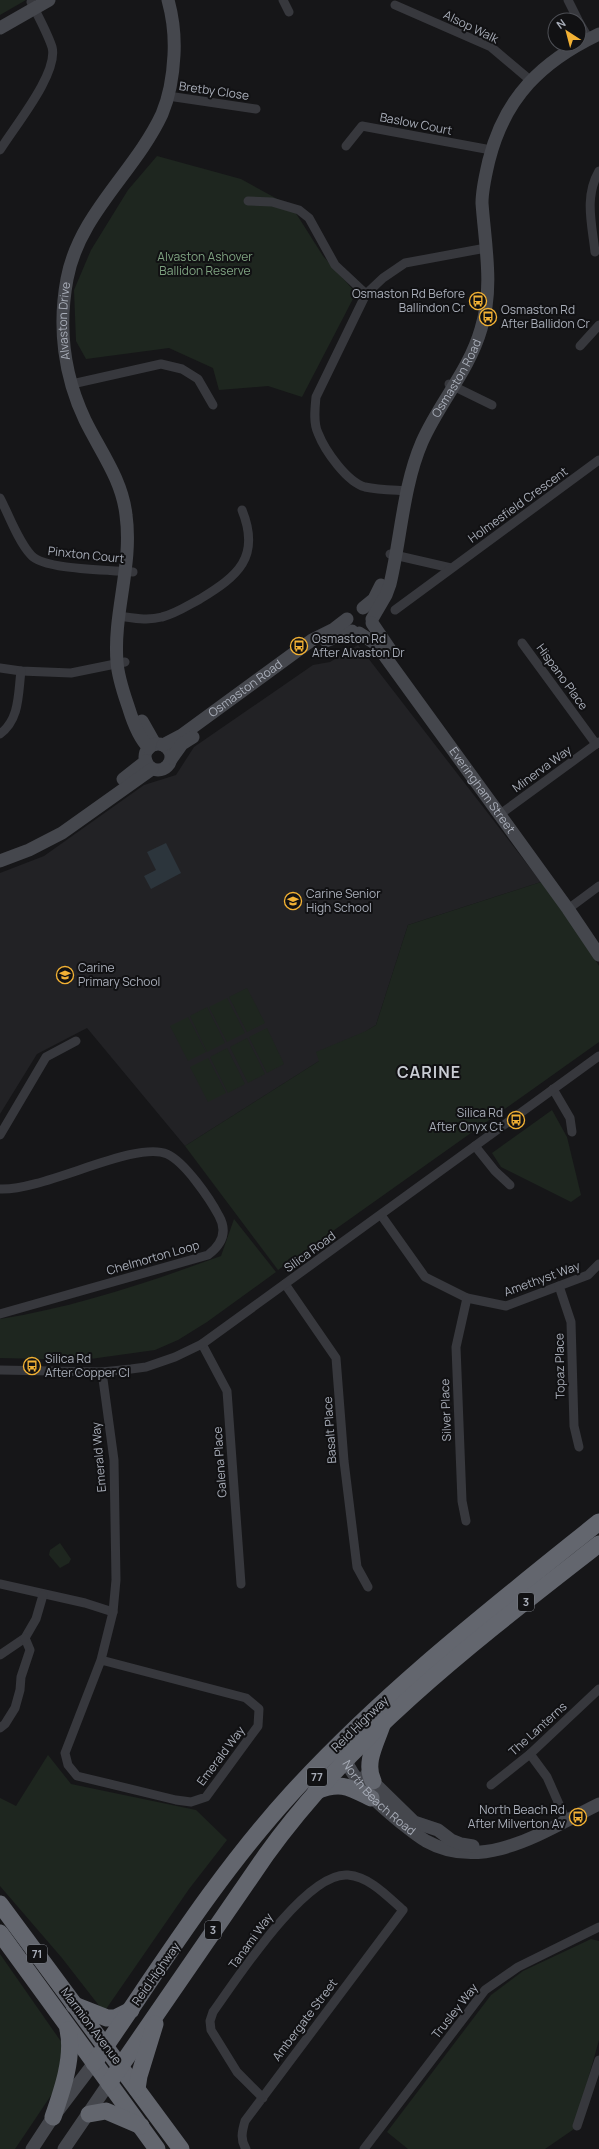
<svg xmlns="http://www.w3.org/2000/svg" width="599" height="2149" font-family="Manrope,sans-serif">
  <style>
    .built { fill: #222225 }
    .green { fill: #1e261f }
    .water { fill: #2c353c }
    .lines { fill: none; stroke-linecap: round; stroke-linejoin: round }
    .street { stroke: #37383d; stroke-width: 9 }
    .secondary { stroke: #45474d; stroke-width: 13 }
    .highway { stroke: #63666e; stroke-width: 17 }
    .labels { text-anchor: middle; stroke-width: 4; stroke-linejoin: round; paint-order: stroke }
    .shield { fill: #111113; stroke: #7b7e86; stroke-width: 1 }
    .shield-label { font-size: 11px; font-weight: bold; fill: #a8adb8 }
    .street-label { font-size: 12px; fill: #a8adb8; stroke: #111113 }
    .park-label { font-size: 12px; fill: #7fa381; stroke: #111113 }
    .poi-label { font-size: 12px; fill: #a8adb8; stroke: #111113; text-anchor: start }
    .district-label { font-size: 16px; font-weight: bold; letter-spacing: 1px; fill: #c9ccd4; stroke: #111113 }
  </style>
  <rect width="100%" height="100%" fill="#161618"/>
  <polygon class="built" points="358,645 541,882 408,925 376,1025 185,1146 87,1028 37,1054 0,1114 0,873 44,856 144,785 176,775 194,747 313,665 330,662"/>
  <g class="green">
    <polygon points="0,0 26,0 0,15"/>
    <polygon points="157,156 241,179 292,207 323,256 356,293 302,397 268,386 219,390 213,368 169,348 86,359 76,341 74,290 91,250 128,190"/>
    <polygon points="541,882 578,929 599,966 599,1042 278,1270 185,1146 319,1061 316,1052 366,1031 376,1025 408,925"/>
    <polygon points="247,988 265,1023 247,1032 229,997"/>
    <polygon points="227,998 245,1033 227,1042 209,1007"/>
    <polygon points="207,1007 225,1043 207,1052 190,1016"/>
    <polygon points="188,1017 206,1052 188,1061 170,1026"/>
    <polygon points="267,1028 284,1064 267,1073 249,1037"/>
    <polygon points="247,1038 265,1074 248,1083 230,1047"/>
    <polygon points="227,1048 245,1084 228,1093 210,1057"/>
    <polygon points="208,1058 226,1093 208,1102 190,1067"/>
    <polygon points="552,1110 567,1137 581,1195 571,1202 501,1167 492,1153"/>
    <path d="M234,1219L276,1272L207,1322L178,1340L155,1350L83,1360L0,1358V1319C76,1307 149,1282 221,1256Z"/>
    <polygon points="60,1543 71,1559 69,1563 60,1568 49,1555 50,1550"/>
    <polygon points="48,1755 71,1784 196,1810 227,1840 189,1889 104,2012 62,1958 0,1886 0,1798 16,1806"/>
    <polygon points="591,1939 599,1941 599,2040 574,2129 545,2149 408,2149 387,2132 491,1995 523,1971"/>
    <polygon points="0,1954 62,2043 58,2085 15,2149 0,2149"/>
  </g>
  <polygon class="water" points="166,843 181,873 151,889 144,876 156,870 147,852"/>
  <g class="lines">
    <g class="street">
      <polyline points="283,0 289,12"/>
      <polyline points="568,0 578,20"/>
      <polyline points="395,5 491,47 530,80"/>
      <polyline points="579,22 589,39"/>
      <polyline points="168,96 256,109"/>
      <polyline points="346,146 362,126 491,150"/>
      <path d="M0,150C14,127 59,73 52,47C47,32 38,16 31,2"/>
      <polyline points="248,201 272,202 299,210 309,218 335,265 366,294"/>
      <path d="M595,252C592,224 584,197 599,171"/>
      <polyline points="580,346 599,325"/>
      <polyline points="72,384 161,364 182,369 198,379 213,405"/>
      <polyline points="449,384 492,405"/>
      <path d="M408,491C394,490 379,490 365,487C347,482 325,451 318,433C313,423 315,408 316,397L366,294L383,278L405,263L486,248"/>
      <path d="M0,498C9,515 18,541 31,555C43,570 111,570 133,572"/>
      <polyline points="390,554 451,568"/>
      <polyline points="395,610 599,460"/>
      <path d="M119,616C134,618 147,621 162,617C175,614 187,606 200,599C238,576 261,557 242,510"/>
      <polyline points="522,643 596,744"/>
      <polyline points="0,668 21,671 71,673 125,662"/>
      <path d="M0,734C20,719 18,694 21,671"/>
      <polyline points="499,815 599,742"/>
      <polyline points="568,909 599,886"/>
      <polyline points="553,1089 570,1118 572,1132"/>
      <polyline points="0,1135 46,1057 76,1041"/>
      <polyline points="475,1146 495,1171 510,1185"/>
      <path d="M0,1189C44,1191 135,1140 167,1154C185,1162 210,1199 219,1216C228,1232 221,1245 208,1255L0,1314"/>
      <polyline points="381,1215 425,1277 467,1298 506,1306 588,1275 599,1264"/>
      <polyline points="285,1284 336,1358 344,1461 357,1567 368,1587"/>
      <polyline points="559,1286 571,1322 574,1426 579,1447"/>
      <polyline points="202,1344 227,1391 241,1584"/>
      <polyline points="0,1370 102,1372 131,1369 146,1367 175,1357 202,1344 599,1056"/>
      <polyline points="466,1521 462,1501 456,1347 467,1298"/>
      <polyline points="0,1584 85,1603 113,1612"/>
      <polyline points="0,1655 25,1638 36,1619 43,1595"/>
      <polyline points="101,1660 246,1698 259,1709 258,1726 206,1797 191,1802 176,1800 77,1776 68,1765 65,1753 101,1660 113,1612 116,1580 114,1460 102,1372"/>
      <polyline points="0,1728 5,1724 15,1708 20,1690 21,1677 30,1650 25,1638"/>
      <polyline points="530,1754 547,1777 566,1820"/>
      <polyline points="491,1785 530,1754 599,1689"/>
      <polyline points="577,2126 599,2060"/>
      <path d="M246,2149C240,2140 242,2131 245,2121L403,1910C387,1896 370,1877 348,1875C306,1871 236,1980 213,2012L210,2021L211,2030L237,2072L263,2098"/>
      <polyline points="364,2149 485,1990 518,1967 599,1927"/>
    </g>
    <g class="secondary">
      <polyline points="0,28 49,0"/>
      <polyline points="363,608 374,599 381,585"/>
      <path id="s1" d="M372,619L386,595L390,584C401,538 403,486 422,442C439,403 469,371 481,329C494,288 485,245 482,203C482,189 486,173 489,160C505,97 542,61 599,34"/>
      <polyline points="372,623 391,651"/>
      <path id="s2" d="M359,633L376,644L568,909L599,955"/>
      <polyline points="326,641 352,631"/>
      <polyline points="142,721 155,744"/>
      <circle cx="158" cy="757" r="13"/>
      <path id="s3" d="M163,745L182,735L312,640L334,629L347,619"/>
      <path id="s4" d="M149,748C139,738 133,722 129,709C124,694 118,678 117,662C113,613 133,565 126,515C122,479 100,451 85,420C64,376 58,327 67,279C79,214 135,172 162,114C170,95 173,75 174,55C175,36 173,18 168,0"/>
      <polyline points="172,758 182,744 193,737"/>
      <polyline points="123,779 146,761"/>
      <polyline points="0,861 29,850 62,833 152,769"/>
      <path id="s5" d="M345,1760C360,1788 375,1801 399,1821C408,1828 416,1835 426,1841C485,1874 547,1829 599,1804"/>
      <polyline points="366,1775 414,1822 438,1830 451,1840 461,1844 473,1846"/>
      <polyline points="32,2149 53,2117 94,2063"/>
      <polyline points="64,2149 109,2083"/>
    </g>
    <g class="highway">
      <path d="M373,1781C364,1763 376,1743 382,1725"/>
      <path d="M316,1791C341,1781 349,1787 371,1798"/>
      <polyline points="0,1904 181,2149"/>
      <polyline points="0,1933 157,2149"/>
      <polyline points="74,2005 107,2018 115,2018 131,2010"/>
      <path d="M94,2063C157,1972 216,1876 291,1794C384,1692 492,1608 599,1522"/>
      <path d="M109,2083L266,1855C355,1731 480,1637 599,1544"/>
      <polyline points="137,2089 139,2076 155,2024"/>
      <polyline points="89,2114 106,2111 141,2126"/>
      <path d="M53,2117C62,2091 74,2057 68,2030"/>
    </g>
  </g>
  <defs>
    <g id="bus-ring" transform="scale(0.9)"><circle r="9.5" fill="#111113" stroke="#f2b134" stroke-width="1.5"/><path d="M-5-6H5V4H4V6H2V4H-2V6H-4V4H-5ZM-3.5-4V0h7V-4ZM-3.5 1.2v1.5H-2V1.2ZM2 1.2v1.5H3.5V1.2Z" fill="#f2b134"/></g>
    <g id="school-ring" transform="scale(0.9)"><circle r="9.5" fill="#111113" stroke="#f2b134" stroke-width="1.5"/><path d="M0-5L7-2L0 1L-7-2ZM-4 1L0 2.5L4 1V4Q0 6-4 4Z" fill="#f2b134"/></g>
  </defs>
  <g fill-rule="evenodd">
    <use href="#bus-ring" x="478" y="301"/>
    <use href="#bus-ring" x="488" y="317"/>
    <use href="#bus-ring" x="299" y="646"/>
    <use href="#school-ring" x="293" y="901"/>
    <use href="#school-ring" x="65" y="975"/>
    <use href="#bus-ring" x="516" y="1120"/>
    <use href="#bus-ring" x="32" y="1366"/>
    <use href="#bus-ring" x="578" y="1817"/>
  </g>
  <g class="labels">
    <g class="shield">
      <rect x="518" y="1593" width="16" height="18" rx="3"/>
      <rect x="307" y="1768" width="20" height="18" rx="3"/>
      <rect x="205" y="1921" width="16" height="18" rx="3"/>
      <rect x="27" y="1945" width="20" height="18" rx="3"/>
    </g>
    <g class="shield-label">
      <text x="526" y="1606">3</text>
      <text x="317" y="1781">77</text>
      <text x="213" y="1934">3</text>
      <text x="37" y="1958">71</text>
    </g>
    <g class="street-label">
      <text transform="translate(471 27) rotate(26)" y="4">Alsop Walk</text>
      <text transform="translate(214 91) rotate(8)" y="4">Bretby Close</text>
      <text transform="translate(416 124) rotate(11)" y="4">Baslow Court</text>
      <text dy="4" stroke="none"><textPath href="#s4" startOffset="447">Alvaston Drive</textPath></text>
      <text dy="4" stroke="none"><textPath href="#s1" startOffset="258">Osmaston Road</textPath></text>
      <text transform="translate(518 505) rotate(-36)" y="4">Holmesfield Crescent</text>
      <text transform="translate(86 555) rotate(6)" y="4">Pinxton Court</text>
      <text transform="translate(562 677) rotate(54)" y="4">Hispano Place</text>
      <text dy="4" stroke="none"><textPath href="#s3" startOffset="100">Osmaston Road</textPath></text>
      <text transform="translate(542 769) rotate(-36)" y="4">Minerva Way</text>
      <text dy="4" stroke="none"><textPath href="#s2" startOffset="201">Everingham Street</textPath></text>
      <text transform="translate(310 1252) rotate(-36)" y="4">Silica Road</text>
      <text transform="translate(153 1258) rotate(-16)" y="4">Chelmorton Loop</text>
      <text transform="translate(542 1279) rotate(-20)" y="4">Amethyst Way</text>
      <text transform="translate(560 1366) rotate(-91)" y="4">Topaz Place</text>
      <text transform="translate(446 1410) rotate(-92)" y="4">Silver Place</text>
      <text transform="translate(330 1430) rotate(-94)" y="4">Basalt Place</text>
      <text transform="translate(99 1457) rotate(-95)" y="4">Emerald Way</text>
      <text transform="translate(220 1462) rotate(-94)" y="4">Galena Place</text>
      <text transform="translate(360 1724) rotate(-44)" y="4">Reid Highway</text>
      <text transform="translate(538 1729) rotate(-42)" y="4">The Lanterns</text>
      <text transform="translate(221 1756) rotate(-53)" y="4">Emerald Way</text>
      <text dy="4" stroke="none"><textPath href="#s5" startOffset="51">North Beach Road</textPath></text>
      <text transform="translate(251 1941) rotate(-54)" y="4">Tanami Way</text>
      <text transform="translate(156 1974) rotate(-55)" y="4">Reid Highway</text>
      <text transform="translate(455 2011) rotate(-52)" y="4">Trusley Way</text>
      <text transform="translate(305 2020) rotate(-53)" y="4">Ambergate Street</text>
      <text transform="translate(91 2026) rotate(53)" y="4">Marmion Avenue</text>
    </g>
    <g class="park-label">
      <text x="205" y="261">Alvaston Ashover<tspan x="205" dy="14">Ballidon Reserve</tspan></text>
    </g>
    <g class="poi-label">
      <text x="465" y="298" text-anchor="end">Osmaston Rd Before<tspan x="465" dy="14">Ballindon Cr</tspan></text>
      <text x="501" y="314">Osmaston Rd<tspan x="501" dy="14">After Ballidon Cr</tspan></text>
      <text x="312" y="643">Osmaston Rd<tspan x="312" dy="14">After Alvaston Dr</tspan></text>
      <text x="306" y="898">Carine Senior<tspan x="306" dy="14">High School</tspan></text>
      <text x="78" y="972">Carine<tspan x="78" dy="14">Primary School</tspan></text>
      <text x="503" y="1117" text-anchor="end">Silica Rd<tspan x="503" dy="14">After Onyx Ct</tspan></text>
      <text x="45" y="1363">Silica Rd<tspan x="45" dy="14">After Copper Cl</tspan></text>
      <text x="565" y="1814" text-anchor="end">North Beach Rd<tspan x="565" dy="14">After Milverton Av</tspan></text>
    </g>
    <g class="district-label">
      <text x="429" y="1078">CARINE</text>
    </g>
  </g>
  <g transform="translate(567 32) rotate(324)"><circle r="19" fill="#111113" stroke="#4d4f55"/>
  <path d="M0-3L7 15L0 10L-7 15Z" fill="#f2b134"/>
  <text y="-6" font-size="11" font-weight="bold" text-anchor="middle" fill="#a8adb8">N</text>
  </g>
</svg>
